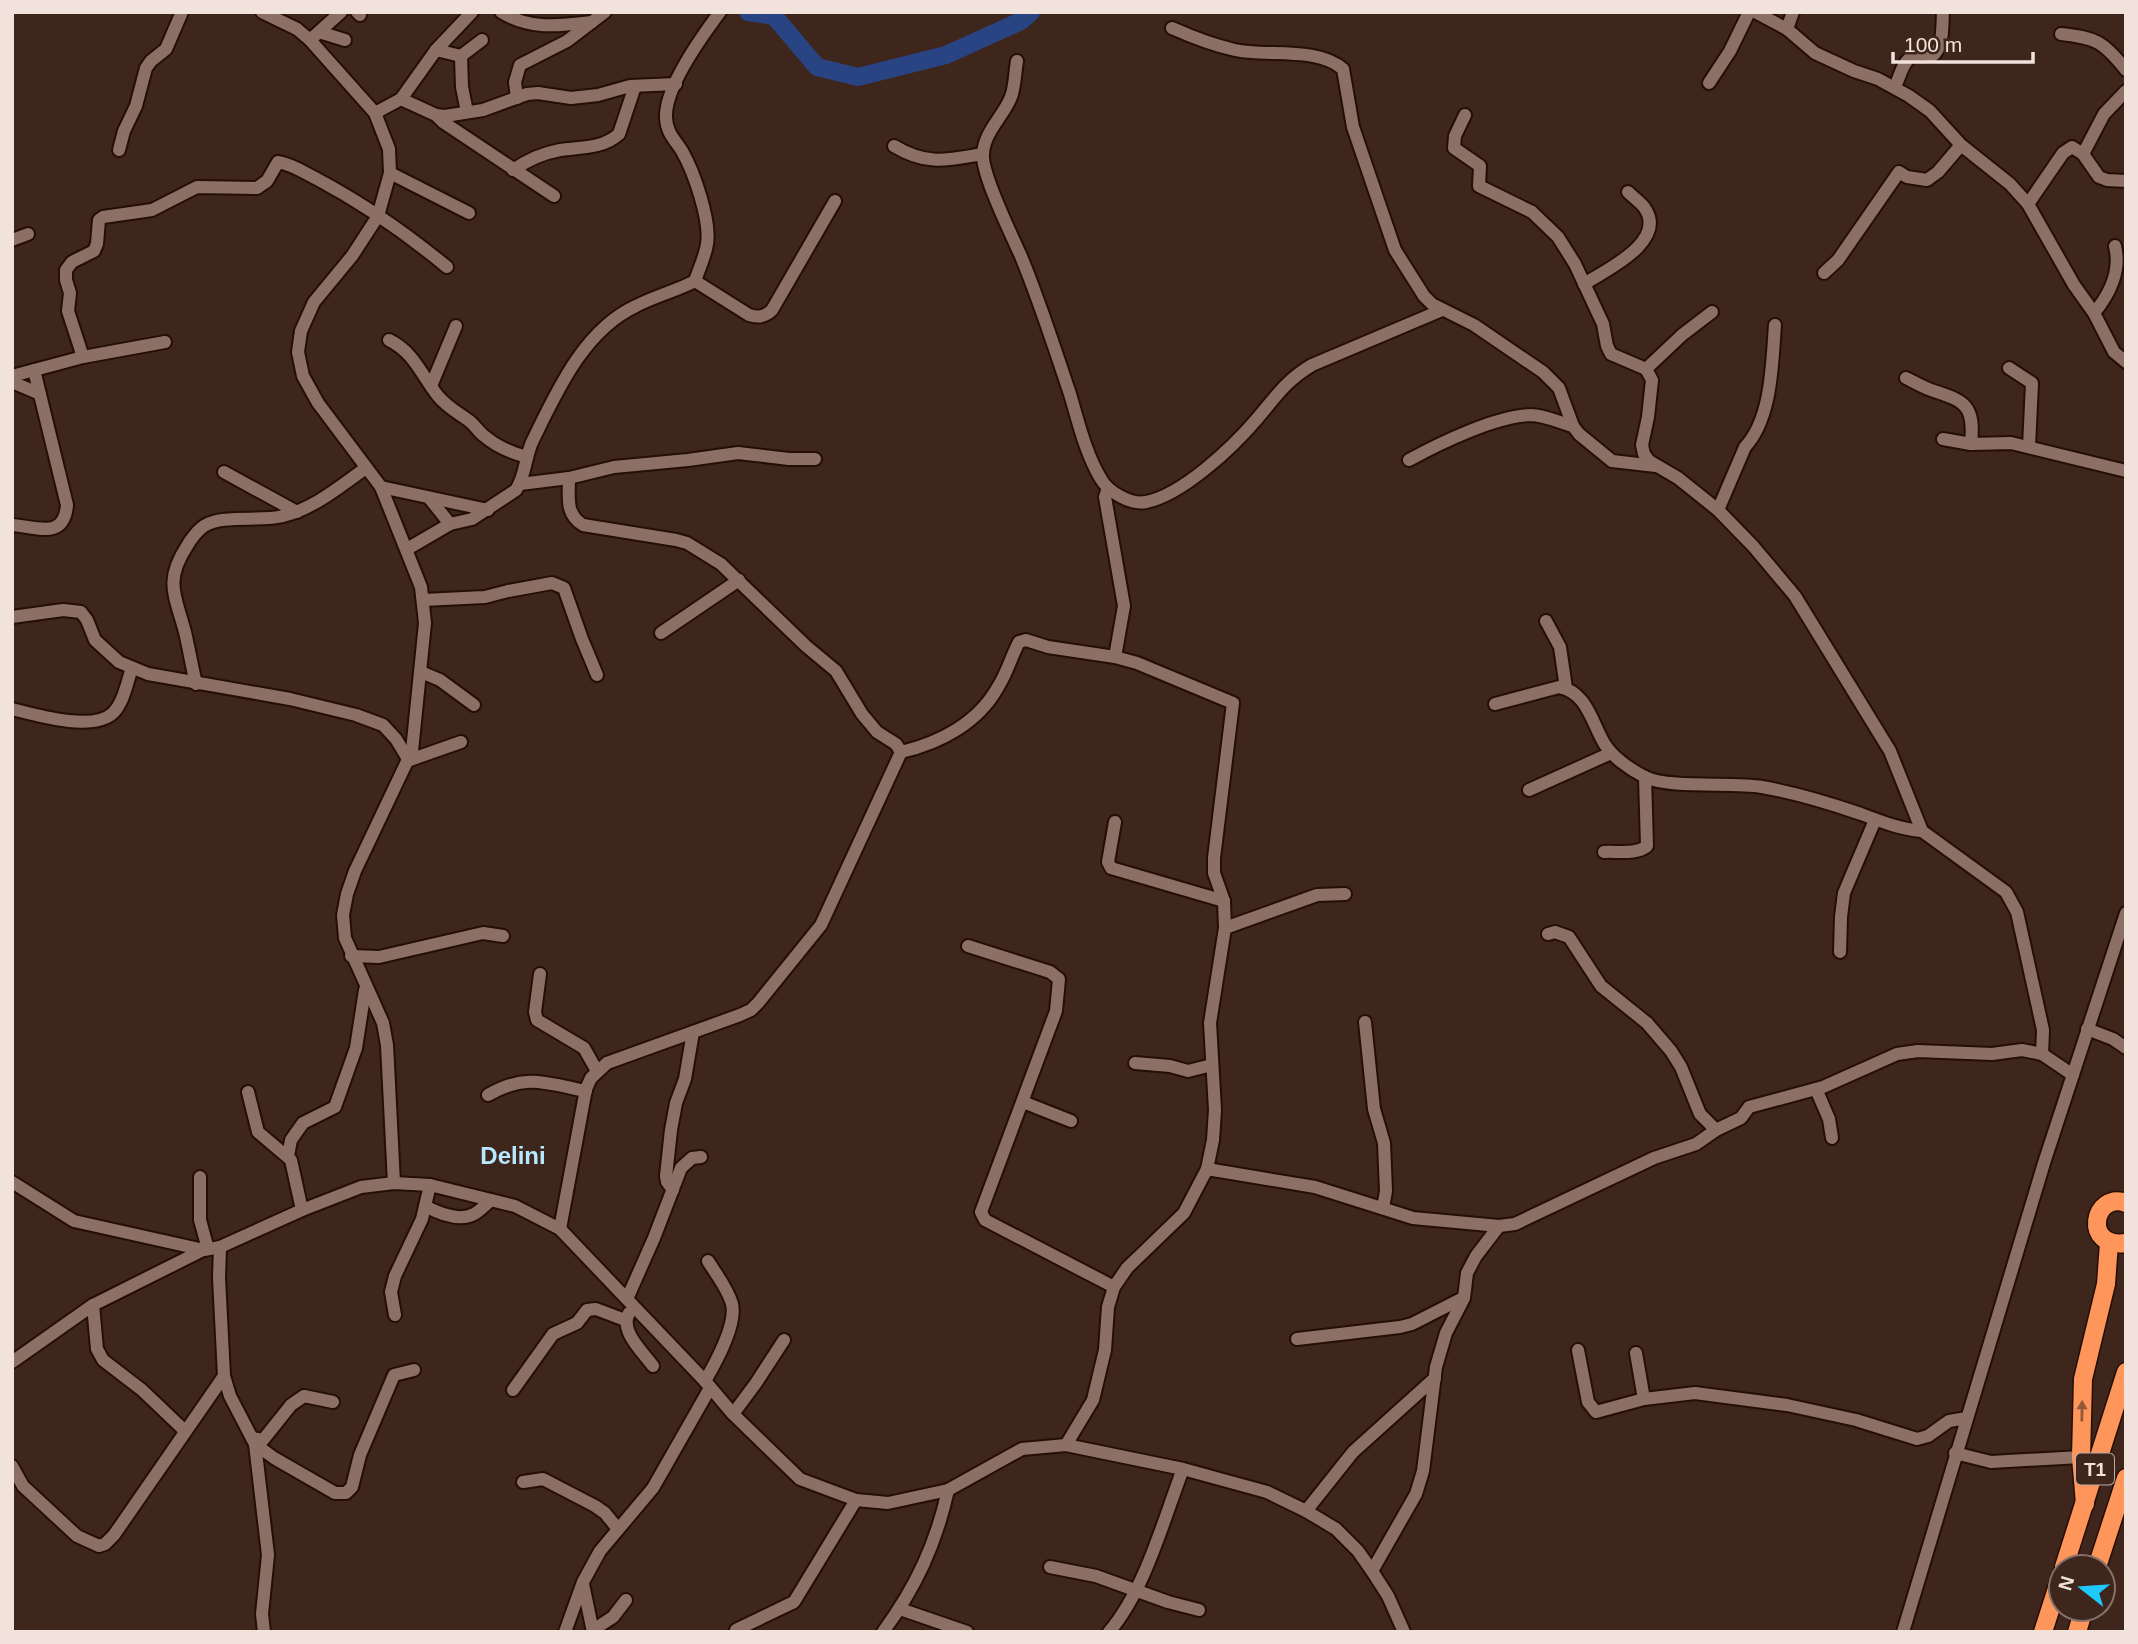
<svg xmlns="http://www.w3.org/2000/svg" width="2138" height="1644" font-family="Arial,sans-serif">
  <style>
    .lines { fill: none; stroke-linecap: round; stroke-linejoin: round }
    .river { stroke: #294482; stroke-width: 18 }
    .minor-casing { stroke: #240e06; stroke-width: 16 }
    .highway-casing { stroke: #240e06; stroke-width: 21 }
    .minor { stroke: #8d7065; stroke-width: 12 }
    .highway { stroke: #fe955a; stroke-width: 18 }
    .oneway { fill: #945838 }
    .labels { text-anchor: middle; stroke-width: 7; stroke-linejoin: round; paint-order: stroke }
    .shield { fill: #3e261d; stroke: #bcaaa3; stroke-width: 2 }
    .shield-label { font-size: 19px; font-weight: bold; fill: #f2e2dc }
    .quarter-label { font-size: 24px; font-weight: bold; fill: #b6e9fe; stroke: #3e261d }
  </style>
  <rect width="100%" height="100%" fill="#3e261d"/>
  <g class="lines">
    <polyline class="river" points="748,12 774,16 817,67 858,77 946,55 1021,21 1031,12"/>
    <g class="minor-casing">
      <g id="minor">
        <polyline points="262,12 297,29 310,40 375,113 389,149 390,173 378,216 352,256 314,302 301,331 298,352 303,376 318,403 381,487 421,587 425,623 412,751 355,871 347,894 343,915 345,938 383,1023 387,1045 394,1183"/>
        <polyline points="357,12 360,15"/>
        <path d="M501,12C530,30 559,26 592,22"/>
        <polyline points="1755,12 1787,29 1815,53 1854,71 1878,79 1909,96 1930,111 1961,145 2010,184 2028,204 2074,285 2094,313 2114,352 2126,362"/>
        <path d="M1172,28C1192,37 1213,45 1235,50C1266,57 1317,46 1343,69L1353,127L1395,250L1424,296L1432,304L1474,325L1543,372L1559,388L1573,426L1579,434L1612,461L1656,466"/>
        <polyline points="1787,29 1793,12"/>
        <polyline points="319,32 345,40"/>
        <path d="M2061,34C2096,38 2103,41 2126,70"/>
        <polyline points="310,40 341,12"/>
        <polyline points="436,50 461,56 482,40"/>
        <polyline points="461,56 462,87 467,112"/>
        <path d="M1017,61C1015,72 1015,87 1011,97C1003,117 984,132 983,154C981,173 1011,234 1020,254C1039,299 1054,347 1070,394C1078,421 1086,455 1101,479C1108,492 1131,505 1146,502C1182,495 1232,448 1256,420C1275,398 1285,381 1312,365L1442,310"/>
        <polyline points="1709,83 1730,51 1749,12"/>
        <path d="M1895,87C1904,66 1905,49 1932,56C1944,48 1942,26 1943,12"/>
        <polyline points="517,98 515,82 520,65 567,41 605,12"/>
        <polyline points="401,99 436,115 445,116 483,110 527,94 538,93 571,98 598,95 630,86 676,84"/>
        <polyline points="375,113 401,99 436,50 472,12"/>
        <polyline points="436,115 443,122 554,196"/>
        <polyline points="1465,115 1455,136 1454,148 1480,166 1479,186 1532,212 1558,237 1575,264 1603,324 1607,346 1611,354 1646,369 1652,380 1648,417 1642,445 1644,454 1649,461 1678,478 1718,510 1753,546 1795,596 1890,751 1922,831 2006,892 2017,912 2043,1030 2042,1054"/>
        <path d="M894,146C927,166 947,160 982,154"/>
        <polyline points="119,150 124,131 136,106 146,68 151,61 166,49 182,12"/>
        <polyline points="2083,154 2104,114 2126,91"/>
        <path d="M513,170C526,161 544,153 560,150C581,147 602,149 619,134L635,86"/>
        <polyline points="390,173 469,213"/>
        <polyline points="2028,204 2063,153 2072,147 2083,154 2099,177 2107,180 2126,181"/>
        <polyline points="12,240 28,234"/>
        <polyline points="1824,273 1838,260 1899,172 1907,177 1927,180 1938,172 1961,145"/>
        <path d="M695,281L749,315C758,318 765,317 772,310L835,201"/>
        <path d="M1584,284C1606,270 1669,241 1644,207C1640,202 1633,197 1628,192"/>
        <path d="M2094,313C2110,294 2121,270 2115,246"/>
        <path d="M389,340C414,352 422,376 438,396C447,407 457,412 468,420C474,424 478,431 483,435C497,447 510,452 527,457"/>
        <path d="M83,357L68,311L70,293L66,280V270L72,262L94,251L97,244L99,220L103,217L152,210L197,187L257,188L267,181L278,162C292,164 305,173 317,179C364,204 407,234 447,267"/>
        <polyline points="2009,368 2032,383 2029,447"/>
        <polyline points="1646,369 1682,335 1712,312"/>
        <polyline points="12,376 83,357 165,342"/>
        <path d="M1906,378C1914,382 1923,387 1931,390C1965,401 1975,405 1971,444"/>
        <polyline points="12,382 40,394"/>
        <polyline points="431,386 456,326"/>
        <polyline points="1943,439 1971,444 2011,443 2126,471"/>
        <path d="M1409,460C1440,443 1496,416 1531,415C1544,415 1561,423 1573,426"/>
        <polyline points="224,472 297,512"/>
        <polyline points="520,484 569,478 614,467 688,460 738,453 789,459 815,459"/>
        <polyline points="381,487 488,510"/>
        <polyline points="1108,488 1105,497 1124,606 1115,657"/>
        <polyline points="430,499 450,524"/>
        <path d="M1718,510L1745,447C1772,418 1772,363 1775,325"/>
        <path d="M12,525C38,527 64,540 67,505L34,370"/>
        <path d="M407,549L450,524L472,519L516,490C526,475 525,456 533,440C557,391 584,330 636,306C655,296 676,291 695,281C699,269 705,257 707,244C711,221 694,172 682,151C675,140 666,132 666,117C665,87 702,36 720,12"/>
        <polyline points="423,600 485,597 508,591 552,583 564,588 582,639 597,675"/>
        <polyline points="12,617 63,610 81,612 87,620 95,640 119,662 148,674 290,699 356,715 383,725 396,739 408,759"/>
        <polyline points="1546,621 1560,647 1566,688"/>
        <polyline points="661,633 739,580"/>
        <polyline points="421,672 440,680 474,705"/>
        <path d="M196,684C192,667 189,649 185,632C175,595 164,581 187,546C190,540 198,530 204,526C222,514 261,522 283,516C315,508 340,486 366,468"/>
        <path d="M1495,704L1559,687C1587,692 1592,723 1604,743C1612,757 1631,770 1645,777C1670,789 1732,782 1762,787C1796,793 1829,803 1861,814C1882,822 1900,829 1922,831"/>
        <path d="M12,709C36,715 93,732 113,713C124,702 127,682 132,668"/>
        <path d="M901,752C940,743 978,723 998,687C1007,673 1011,657 1019,642L1026,640L1048,647L1115,657L1137,663L1233,703L1214,858V873L1224,901L1225,928L1210,1023L1215,1110L1213,1140L1207,1169L1184,1213L1127,1268L1114,1287L1108,1307L1105,1350L1093,1400L1066,1445"/>
        <polyline points="407,761 461,742"/>
        <polyline points="1529,790 1611,753"/>
        <polyline points="1115,822 1108,862 1111,868 1224,901"/>
        <path d="M1604,852C1618,851 1636,855 1647,846L1645,777"/>
        <polyline points="1225,928 1317,895 1345,894"/>
        <polyline points="1548,934 1555,932 1569,937 1601,986 1647,1023 1671,1051 1681,1067 1700,1114 1716,1130"/>
        <polyline points="968,946 1050,972 1059,979 1056,1011 981,1212 985,1220 1114,1287"/>
        <polyline points="1840,952 1841,917 1844,893 1875,820"/>
        <polyline points="351,956 379,957 483,933 503,936"/>
        <polyline points="540,974 535,1012 537,1020 584,1048 597,1071"/>
        <polyline points="1365,1022 1374,1109 1384,1143 1386,1191 1383,1208"/>
        <polyline points="2087,1029 2113,1039 2126,1048"/>
        <polyline points="1135,1063 1170,1066 1188,1071 1212,1065"/>
        <polyline points="1816,1089 1829,1119 1832,1138"/>
        <polyline points="248,1092 258,1132 291,1160 302,1210"/>
        <path d="M488,1095C526,1073 546,1083 586,1091"/>
        <polyline points="1023,1102 1071,1121"/>
        <polyline points="288,1156 291,1140 303,1123 335,1107 356,1048 365,990"/>
        <polyline points="1207,1169 1315,1187 1413,1218 1499,1226 1515,1224 1654,1158 1696,1144 1716,1130 1741,1118 1749,1107 1823,1087 1897,1054 1918,1051 1992,1054 2022,1050 2042,1054 2073,1075"/>
        <polyline points="200,1177 200,1220 208,1249"/>
        <polyline points="12,1182 74,1221 204,1250 220,1247 302,1210 361,1187 394,1183 430,1185 515,1206 560,1229 705,1381 733,1414 800,1479 856,1500 888,1503 948,1490 1022,1449 1066,1445 1183,1469 1267,1492 1306,1511 1336,1529 1358,1551 1372,1571 1388,1596 1404,1632"/>
        <polyline points="673,1190 667,1182 666,1176 671,1130 676,1103 685,1079 693,1032"/>
        <path d="M425,1206C438,1213 460,1222 474,1214C480,1211 486,1204 491,1200"/>
        <path d="M560,1229L586,1089L591,1078L607,1063L740,1015L751,1010L758,1003L821,925L901,752L896,744L877,732L862,714L836,671L806,646L721,564L687,543L676,540L583,525C565,514 569,497 569,478"/>
        <polyline points="220,1247 219,1278 224,1376 230,1396 255,1444 268,1555 262,1614 264,1632"/>
        <polyline points="627,1299 654,1238 681,1168 692,1158 701,1157"/>
        <polyline points="93,1305 97,1349 103,1360 142,1390 185,1431"/>
        <path d="M629,1313C619,1331 643,1352 653,1366"/>
        <polyline points="395,1315 391,1292 395,1276 422,1219 430,1185"/>
        <polyline points="1297,1339 1400,1327 1412,1324 1463,1298"/>
        <polyline points="1578,1350 1588,1402 1596,1412 1644,1399 1695,1393 1787,1405 1856,1420 1917,1439 1928,1436 1949,1421 1967,1418"/>
        <polyline points="1636,1353 1644,1399"/>
        <polyline points="12,1362 93,1305 203,1250"/>
        <path d="M705,1381C715,1364 737,1324 732,1304C728,1289 716,1274 708,1261"/>
        <polyline points="513,1390 553,1334 577,1323 587,1310 596,1309 625,1320"/>
        <polyline points="733,1414 756,1383 784,1340"/>
        <polyline points="252,1438 263,1440 291,1405 304,1396 333,1402"/>
        <polyline points="255,1444 274,1458 335,1493 346,1493 352,1487 360,1455 394,1375 414,1370"/>
        <polyline points="1955,1453 1991,1462 2081,1457"/>
        <polyline points="12,1466 23,1486 77,1536 99,1546 105,1544 114,1535 224,1376"/>
        <polyline points="523,1482 543,1479 595,1506 605,1513 618,1529"/>
        <polyline points="1306,1511 1353,1452 1435,1378"/>
        <polyline points="1050,1567 1096,1576 1168,1602 1199,1610"/>
        <polyline points="1372,1571 1416,1494 1423,1471 1436,1367 1446,1333 1464,1298 1467,1273 1476,1256 1499,1226"/>
        <polyline points="583,1584 593,1632"/>
        <polyline points="900,1609 967,1632"/>
        <polyline points="593,1630 613,1617 626,1600"/>
        <polyline points="736,1630 794,1602 856,1500"/>
        <polyline points="565,1632 583,1582 600,1551 653,1488 710,1388"/>
        <path d="M883,1632C916,1587 936,1544 948,1490"/>
        <path d="M1109,1632C1145,1590 1163,1521 1183,1469"/>
        <polyline points="1903,1632 2044,1163 2126,913"/>
      </g>
    </g>
    <g class="highway-casing">
      <g id="highway">
        <path d="M2126,1203C2093,1191 2082,1249 2126,1243"/>
        <polyline points="2085,1504 2081,1457 2083,1379 2106,1284 2109,1243"/>
        <polyline points="2064,1567 2126,1372"/>
        <polyline points="2097,1567 2126,1478"/>
        <polyline points="2043,1632 2061,1576"/>
        <polyline points="2077,1632 2084,1609"/>
      </g>
    </g>
    <use href="#minor" class="minor"/>
    <use href="#highway" class="highway"/>
  </g>
  <defs><path id="oneway-solid" d="M-6-.8H1V-3.2L6.5 0L1 3.2V.8H-6Z" transform="scale(1.75)"/></defs>
  <use class="oneway" href="#oneway-solid" transform="translate(2082 1411) rotate(-89)"/>
  <g class="labels">
    <rect class="shield" x="2076" y="1453.5" width="38" height="31" rx="5"/>
    <g class="shield-label">
      <text x="2095" y="1476">T1</text>
    </g>
    <g class="quarter-label">
      <text x="513" y="1164">Delini</text>
    </g>
  </g>
  <rect width="2138" height="1644" fill="none" stroke="#f2e2dc" stroke-width="28"/>
  <g transform="translate(2082 1588) rotate(287)"><circle r="33" fill="#3e261d" stroke="#867169" stroke-width="2"/>
  <path d="M0-5L12 26L0 18L-12 26Z" fill="#20c9fd"/>
  <text y="-10" font-size="19" font-weight="bold" text-anchor="middle" fill="#f2e2dc">N</text>
  </g>
  <path d="M1893 52v10h140v-10" fill="none" stroke="#f2e2dc" stroke-width="3.5"/>
  <text x="1904" y="52" font-size="21" fill="#f2e2dc" stroke="#3e261d" stroke-width="5" paint-order="stroke">100 m</text>
</svg>
